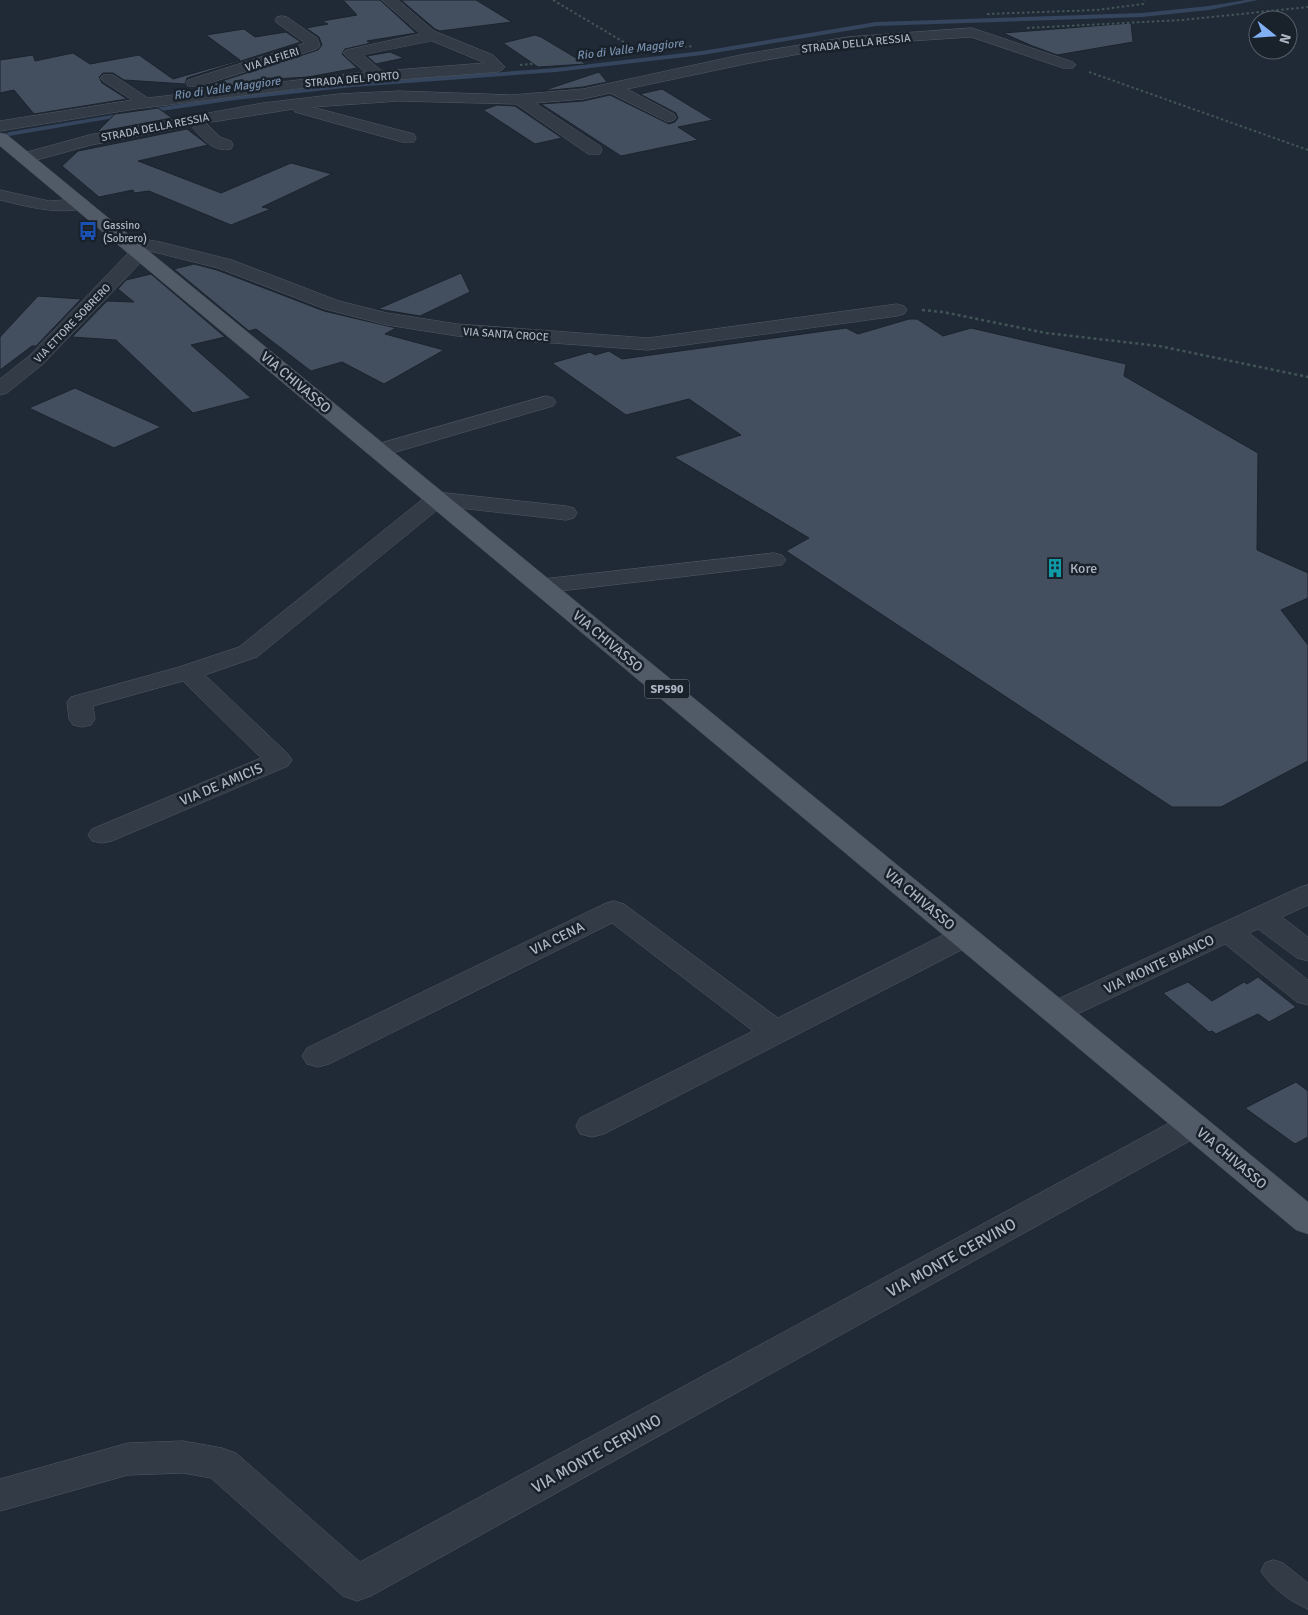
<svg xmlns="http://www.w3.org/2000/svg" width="1308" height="1615" font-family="Signika,sans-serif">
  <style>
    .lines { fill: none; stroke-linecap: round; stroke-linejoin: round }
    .stream { fill: #34455d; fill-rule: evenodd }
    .building { fill: #434f5e; stroke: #1b232d }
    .lane-casing { stroke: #515964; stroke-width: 1 }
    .street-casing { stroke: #515964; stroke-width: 1 }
    .primary-casing { stroke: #3d4550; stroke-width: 1 }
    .path-far1 { stroke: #415456; stroke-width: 2; stroke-dasharray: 2.5 2.5; stroke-linecap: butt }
    .path { stroke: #415456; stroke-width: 2.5; stroke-dasharray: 3 3; stroke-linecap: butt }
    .lane { fill: #333c46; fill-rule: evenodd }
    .street { fill: #333c46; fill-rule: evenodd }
    .primary { fill: #515b67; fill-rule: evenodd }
    .labels { text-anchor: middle; stroke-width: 5; stroke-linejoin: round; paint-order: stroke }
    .far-street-label { font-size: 11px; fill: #adb6c3; stroke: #19212b }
    .far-poi-label { font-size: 11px; fill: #adb6c3; stroke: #19212b; text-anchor: start }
    .far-water-label { font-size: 12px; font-style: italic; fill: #768eab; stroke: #19212b }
    .shield { fill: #19212b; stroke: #818995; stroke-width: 1 }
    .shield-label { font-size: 12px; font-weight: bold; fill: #adb6c3 }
    .street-label { font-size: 14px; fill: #adb6c3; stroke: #19212b }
    .poi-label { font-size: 14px; fill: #adb6c3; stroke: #19212b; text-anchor: start }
    .near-street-label { font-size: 16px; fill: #adb6c3; stroke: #19212b }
  </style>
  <rect width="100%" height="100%" fill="#202a36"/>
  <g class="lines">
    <g class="stream">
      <polygon points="1246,0 1258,0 1209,10 1142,17 876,26 702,55 556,72 353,87 235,100 148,113 145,111 148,109 235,96 353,83 556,68 702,51 876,22 1142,13 1209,6"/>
      <polygon points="124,113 127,115 126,116 9,136 6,134 9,132"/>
    </g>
  </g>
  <g class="building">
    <polygon points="343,0 380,0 416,33 367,41 371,43 345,49 342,54 357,68 308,77 257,80 256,83 223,87 206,86 318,50 322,45 319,37 306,28 328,24 322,21 357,15"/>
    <polygon points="401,0 476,0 512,22 440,31 435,29"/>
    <polygon points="1131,23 1133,42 1057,55 1030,45 1003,33"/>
    <polygon points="244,29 255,37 286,32 301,42 187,78 185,84 124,80 113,73 103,73 99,77 102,83 127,99 34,114 14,90 0,93 0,60 33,55 35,61 73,53 90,64 139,55 173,79 240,60 206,35"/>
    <polygon points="535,35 541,37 586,64 538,67 503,43"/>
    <polygon points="390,52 404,58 376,64 367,56"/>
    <polygon points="599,72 607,82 583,87 542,91"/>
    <polygon points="662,89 713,120 678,127 698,140 621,156 541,104 583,101 610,95 669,124 675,122 678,118 676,113 640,94"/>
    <polygon points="497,105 515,106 562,138 535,144 483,110"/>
    <polygon points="158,108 172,118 97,132 115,114"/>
    <polygon points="187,129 208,145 138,161 221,193 291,163 332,174 262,207 271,209 231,225 149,191 134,193 133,190 99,197 62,166 78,151"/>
    <polygon points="194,264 217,270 324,311 396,328 385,334 444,350 384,384 342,362 311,371 256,329 249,331 174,269"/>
    <polygon points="461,273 470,292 420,316 378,309"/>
    <polygon points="151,274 225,337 191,345 251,398 193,413 116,340 72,337 107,301 134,302 118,289 126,280"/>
    <polygon points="38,296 81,299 36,346 32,346 0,370 0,337"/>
    <polygon points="909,319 917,319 943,336 971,328 1126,364 1124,376 1258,453 1257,550 1308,573 1308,598 1281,610 1308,645 1308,761 1221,807 1172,807 786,551 809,538 674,457 741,435 689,399 626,415 552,363 590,352 595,355 609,351 622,359 846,328 858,334"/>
    <polygon points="75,388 161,427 114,448 29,408"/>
    <polygon points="1258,977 1296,1007 1269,1022 1258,1014 1216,1034 1212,1031 1209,1032 1163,993 1188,982 1212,1001 1244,982 1247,984"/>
    <polygon points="1296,1082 1308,1091 1308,1137 1295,1144 1245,1108"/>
  </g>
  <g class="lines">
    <g class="lane-casing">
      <path id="lane" d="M1274,1560L1283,1563L1308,1583V1609C1292,1603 1269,1586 1261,1571L1265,1563Z"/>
    </g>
    <g class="street-casing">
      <g id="street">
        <path d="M382,0H398L434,31L493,55L505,67L502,70L497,72L327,85L135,109L0,131V121L132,100L103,81L100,78L103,75H113L148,98L365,72L346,56L343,53L346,50L420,34ZM432,41L485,63L382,71L363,55Z"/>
        <polygon points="282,16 287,17 317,38 320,46 317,49 200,86 188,86 186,83 188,80 305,43 277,23 275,20 277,17"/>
        <path d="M972,28L1073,62L1076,65L1073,68H1063L971,37L848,45L745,64L627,89L674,114L676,117L674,120L668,122L610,93L583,99L535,103L600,146L602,150L600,154H588L516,104L399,101L312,107L414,134L416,138L414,142H402L295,112L293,109L206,123L220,137L231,141L233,145L231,149C213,153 202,138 191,126L91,145L26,163L20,162L18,158L20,154L89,135L263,103L339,94L399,91L512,95L583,89L745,54L848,37Z"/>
        <path d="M0,190L49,201L81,199L87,200L90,204L87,208C57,215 29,207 0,200Z"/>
        <polygon points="126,236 160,242 232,260 339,301 387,313 457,324 648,338 897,304 904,306 907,310 904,314 897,316 648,350 457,336 387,325 325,309 218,268 146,250 148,253 146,257 43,364 7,393 0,395 0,379 29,356 132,249 136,248 120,245 117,241 120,237"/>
        <polygon points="546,396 553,398 556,402 553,406 379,457 371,456 368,451 371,446"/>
        <polygon points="437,492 566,506 574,508 577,513 574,518 566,520 442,506 257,657 205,675 288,754 292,760 288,766 112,841 102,843 92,841 88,835 92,829 261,758 183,681 93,706 95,719 91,725 82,727 73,725 69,719 67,702 71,697 179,667 239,647 429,494"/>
        <polygon points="774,553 782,555 786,560 782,565 543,593 535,591 531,586 535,581 543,579"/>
        <polygon points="1308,885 1308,905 1282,917 1308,937 1308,961 1297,958 1258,929 1249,933 1308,980 1308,1005 1297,1002 1225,944 1067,1019 1056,1022 1045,1019 1041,1012 1045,1005 1298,888"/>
        <polygon points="614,901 624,904 778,1018 955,929 965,927 975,929 980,936 975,943 604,1134 592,1137 580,1134 576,1126 580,1118 753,1031 612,923 329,1064 318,1067 307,1064 302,1056 307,1048 604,904"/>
        <polygon points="1192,1114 1204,1117 1208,1125 1204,1133 371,1596 357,1601 343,1596 211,1478 183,1473 128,1475 0,1511 0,1479 128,1443 183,1441 222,1448 236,1453 360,1562 1180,1117"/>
      </g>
    </g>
    <g class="primary-casing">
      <polygon id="primary" points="0,133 6,134 1308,1202 1308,1234 1296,1230 0,146"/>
    </g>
    <g class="path-far1">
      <polyline points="553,0 632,47 625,53"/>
      <polyline points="987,14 1097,10 1143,4 1144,0"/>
      <polyline points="1027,28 1183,20 1308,7"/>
      <polyline points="520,65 693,46"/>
      <polyline points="1089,72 1308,150"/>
    </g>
    <polyline class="path" points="922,310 943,312 1046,333 1159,346 1308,377"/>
    <use href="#lane" class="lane"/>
    <use href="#street" class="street"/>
    <use href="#primary" class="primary"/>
  </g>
  <defs>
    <g id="bus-bare" transform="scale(1.5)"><path d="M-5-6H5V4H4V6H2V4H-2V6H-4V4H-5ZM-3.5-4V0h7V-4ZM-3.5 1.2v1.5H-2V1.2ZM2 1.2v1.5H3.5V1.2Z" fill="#1a4fb4" stroke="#19212b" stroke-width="2.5" paint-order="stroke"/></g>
    <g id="building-bare" transform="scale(1.5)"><path d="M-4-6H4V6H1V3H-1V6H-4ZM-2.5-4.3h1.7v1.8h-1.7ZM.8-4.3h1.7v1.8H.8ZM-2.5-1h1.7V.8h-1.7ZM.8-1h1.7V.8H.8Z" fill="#0f9aa8" stroke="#19212b" stroke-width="2.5" paint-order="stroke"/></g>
  </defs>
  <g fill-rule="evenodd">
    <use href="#bus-bare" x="88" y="231"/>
    <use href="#building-bare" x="1055" y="568"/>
  </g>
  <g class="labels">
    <g class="far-street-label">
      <text transform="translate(856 43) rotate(-6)" y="4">STRADA DELLA RESSIA</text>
      <text transform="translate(272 59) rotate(-18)" y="4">VIA ALFIERI</text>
      <text transform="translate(352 79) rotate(-5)" y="4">STRADA DEL PORTO</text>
      <text transform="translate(155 127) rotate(-11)" y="4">STRADA DELLA RESSIA</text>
      <text transform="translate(72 323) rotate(-46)" y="4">VIA ETTORE SOBRERO</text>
      <text transform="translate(506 334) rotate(4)" y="4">VIA SANTA CROCE</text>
    </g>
    <g class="far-poi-label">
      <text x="103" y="229">Gassino<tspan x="103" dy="13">(Sobrero)</tspan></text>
    </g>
    <g class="far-water-label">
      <text transform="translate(630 49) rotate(-7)" y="4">Rio di Valle Maggiore</text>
      <text transform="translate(227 88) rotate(-8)" y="4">Rio di Valle Maggiore</text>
    </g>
    <rect class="shield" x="644.5" y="679.5" width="45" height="19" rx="4"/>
    <g class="shield-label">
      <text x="667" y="693">SP590</text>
    </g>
    <g class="street-label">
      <text transform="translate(296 382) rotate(40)" y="5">VIA CHIVASSO</text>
      <text transform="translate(608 641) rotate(40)" y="5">VIA CHIVASSO</text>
      <text transform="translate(221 784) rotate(-23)" y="5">VIA DE AMICIS</text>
      <text transform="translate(920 899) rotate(40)" y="5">VIA CHIVASSO</text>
      <text transform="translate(557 938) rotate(-26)" y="5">VIA CENA</text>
      <text transform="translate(1159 964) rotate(-25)" y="5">VIA MONTE BIANCO</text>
      <text transform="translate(1232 1158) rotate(40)" y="5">VIA CHIVASSO</text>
    </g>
    <g class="poi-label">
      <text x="1070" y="573">Kore</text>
    </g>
    <g class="near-street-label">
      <text transform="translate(951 1257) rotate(-29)" y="6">VIA MONTE CERVINO</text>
      <text transform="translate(596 1453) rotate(-29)" y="6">VIA MONTE CERVINO</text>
    </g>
  </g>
  <g transform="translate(1273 35) rotate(107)"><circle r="24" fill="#19212b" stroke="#545d68"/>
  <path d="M0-4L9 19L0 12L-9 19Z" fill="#81b0f5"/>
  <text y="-8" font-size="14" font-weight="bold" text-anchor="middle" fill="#adb6c3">N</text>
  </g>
</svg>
